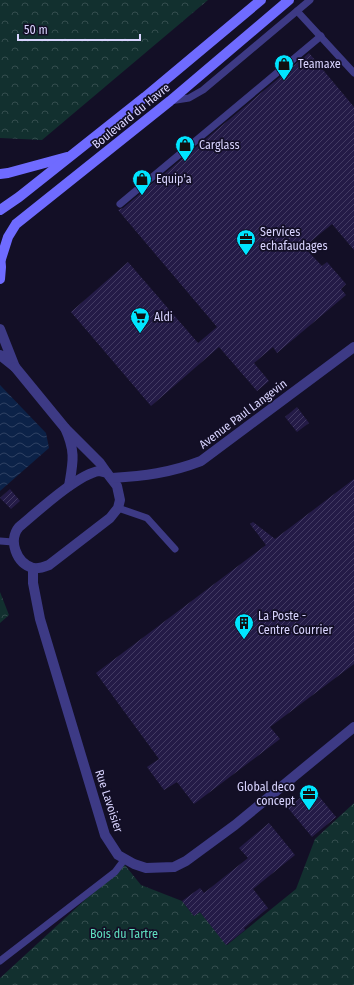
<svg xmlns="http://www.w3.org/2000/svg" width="354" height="985" font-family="'Fira Sans Condensed',sans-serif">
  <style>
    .forest { fill: url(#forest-crowns) }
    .water { fill: url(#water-waves) }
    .building { fill: url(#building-hatch) }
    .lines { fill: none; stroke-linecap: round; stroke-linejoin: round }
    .lane { stroke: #3d3a85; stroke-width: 7 }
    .street { stroke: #3d3a85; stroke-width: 10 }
    .secondary { stroke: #6f6bff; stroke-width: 10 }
    .labels { text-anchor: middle; stroke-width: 3.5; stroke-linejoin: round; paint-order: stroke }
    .poi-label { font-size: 12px; fill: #d9d4ff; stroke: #130f26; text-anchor: start }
    .street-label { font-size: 12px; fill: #d9d4ff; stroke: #130f26 }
    .park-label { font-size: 12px; fill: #5fe0c0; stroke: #130f26 }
  </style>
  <defs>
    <pattern id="forest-crowns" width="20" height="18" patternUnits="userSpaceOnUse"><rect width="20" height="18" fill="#12302f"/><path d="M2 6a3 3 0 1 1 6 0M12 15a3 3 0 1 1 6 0" fill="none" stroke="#344d4e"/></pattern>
    <pattern id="water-waves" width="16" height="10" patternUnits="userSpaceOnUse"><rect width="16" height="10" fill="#0c2248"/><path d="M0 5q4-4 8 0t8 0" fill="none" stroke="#2f4163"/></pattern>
    <pattern id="building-hatch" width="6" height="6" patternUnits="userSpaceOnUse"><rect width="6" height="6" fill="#241b47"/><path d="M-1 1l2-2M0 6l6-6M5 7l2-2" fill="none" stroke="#433b63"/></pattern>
  </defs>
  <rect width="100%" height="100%" fill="#130f26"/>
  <g class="forest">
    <polygon points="0,0 208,0 42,140 0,138"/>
    <polygon points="0,592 9,615 0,623"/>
    <polygon points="354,803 354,985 0,985 0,978 124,864 141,885 182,901 194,916 200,912 227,945 296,889 315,839"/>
  </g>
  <polygon class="water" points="0,385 46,433 49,448 0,491"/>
  <g class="building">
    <polygon points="309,53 354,107 354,250 332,224 304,247 322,266 327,262 346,284 341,289 346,295 277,353 273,347 254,363 269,381 257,391 219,347 151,406 71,312 128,262 198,343 217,327 118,210 123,208"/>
    <polygon points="297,407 309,423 297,432 285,417"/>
    <polygon points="354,479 354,664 270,727 280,739 194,804 177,782 164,790 147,767 159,759 96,673 266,545 250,524 253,522 275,539"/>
    <polygon points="10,489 20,501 11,509 0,498"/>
    <polygon points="312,788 336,817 312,837 288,808"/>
    <polygon points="269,823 295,855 253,889 268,908 244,928 245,930 226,945 200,912 194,916 182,901 200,888 204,893 248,858 239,848"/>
  </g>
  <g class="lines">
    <g class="lane">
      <polyline points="297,11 354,73"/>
      <polyline points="170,101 189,98 203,90 310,0"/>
      <polyline points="120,204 321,36"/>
      <polyline points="118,508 147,518 175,549"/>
      <polyline points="0,541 13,542"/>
      <polyline points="0,961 115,872 124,860"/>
    </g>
    <g class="street">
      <polyline points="0,329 15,367 0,355"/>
      <polyline points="15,367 65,428"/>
      <path d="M99,471L107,473L117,486L120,500L118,508L110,518L49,565C44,567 39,569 33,568C16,563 8,540 19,527C37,512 78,474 99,471Z"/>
      <path d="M112,478C144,476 170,473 201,461L354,347"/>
      <path d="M69,486C73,462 76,452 65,428L100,463L107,473"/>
      <polyline points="33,568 33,583 40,619 105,835 118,855 134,864 146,868 174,867 186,861 235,825 354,727"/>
    </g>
    <g class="secondary">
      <polyline points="0,174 8,173 67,157"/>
      <polyline points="0,210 19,197 145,97 261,0"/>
      <polyline points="0,255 1,267 0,279"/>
      <polyline points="1,259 8,237 16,224 170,101 289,0"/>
    </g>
  </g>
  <defs>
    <g id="shop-pin" transform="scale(1)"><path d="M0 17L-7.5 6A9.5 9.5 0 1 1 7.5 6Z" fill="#00e5ff" stroke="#130f26"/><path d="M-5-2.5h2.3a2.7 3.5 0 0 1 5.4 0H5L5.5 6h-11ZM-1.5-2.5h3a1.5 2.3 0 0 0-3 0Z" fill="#111"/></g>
    <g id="office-pin" transform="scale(1)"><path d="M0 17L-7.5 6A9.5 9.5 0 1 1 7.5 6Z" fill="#00e5ff" stroke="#130f26"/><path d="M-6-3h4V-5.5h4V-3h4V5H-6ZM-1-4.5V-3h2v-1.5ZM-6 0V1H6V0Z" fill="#111"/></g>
    <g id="supermarket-pin" transform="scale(1)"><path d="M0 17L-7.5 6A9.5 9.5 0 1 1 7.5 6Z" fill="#00e5ff" stroke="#130f26"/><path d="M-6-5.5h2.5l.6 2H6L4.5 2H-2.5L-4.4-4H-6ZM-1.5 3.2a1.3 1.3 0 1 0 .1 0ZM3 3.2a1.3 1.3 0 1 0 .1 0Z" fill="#111"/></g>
    <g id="building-pin" transform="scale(1)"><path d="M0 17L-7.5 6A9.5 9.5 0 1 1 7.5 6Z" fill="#00e5ff" stroke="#130f26"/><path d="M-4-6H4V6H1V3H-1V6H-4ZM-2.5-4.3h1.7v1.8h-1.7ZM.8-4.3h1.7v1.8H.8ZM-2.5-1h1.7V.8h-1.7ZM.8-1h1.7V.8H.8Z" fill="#111"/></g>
  </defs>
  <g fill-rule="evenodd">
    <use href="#shop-pin" x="284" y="64"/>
    <use href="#shop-pin" x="185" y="145"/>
    <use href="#shop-pin" x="142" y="179"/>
    <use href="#office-pin" x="246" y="239"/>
    <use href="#supermarket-pin" x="140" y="317"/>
    <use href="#building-pin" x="244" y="623"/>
    <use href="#office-pin" x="309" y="794"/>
  </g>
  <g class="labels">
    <g class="poi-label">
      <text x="298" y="68">Teamaxe</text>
      <text x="199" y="149">Carglass</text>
      <text x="156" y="183">Equip'a</text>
      <text x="260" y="236">Services<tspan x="260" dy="14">echafaudages</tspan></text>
      <text x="154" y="321">Aldi</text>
      <text x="258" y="620">La Poste -<tspan x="258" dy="14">Centre Courrier</tspan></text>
      <text x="295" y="791" text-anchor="end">Global deco<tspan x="295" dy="14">concept</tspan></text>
    </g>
    <g class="street-label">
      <text transform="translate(131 116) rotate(-39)" y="4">Boulevard du Havre</text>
      <text transform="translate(243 414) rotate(-37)" y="4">Avenue Paul Langevin</text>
      <text transform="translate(109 801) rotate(72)" y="4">Rue Lavoisier</text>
    </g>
    <g class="park-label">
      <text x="124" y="938">Bois du Tartre</text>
    </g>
  </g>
  <path d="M18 34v6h122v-6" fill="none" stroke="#d9d4ff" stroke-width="2"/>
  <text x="24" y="34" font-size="12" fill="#d9d4ff" stroke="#130f26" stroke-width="3" paint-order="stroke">50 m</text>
</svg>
